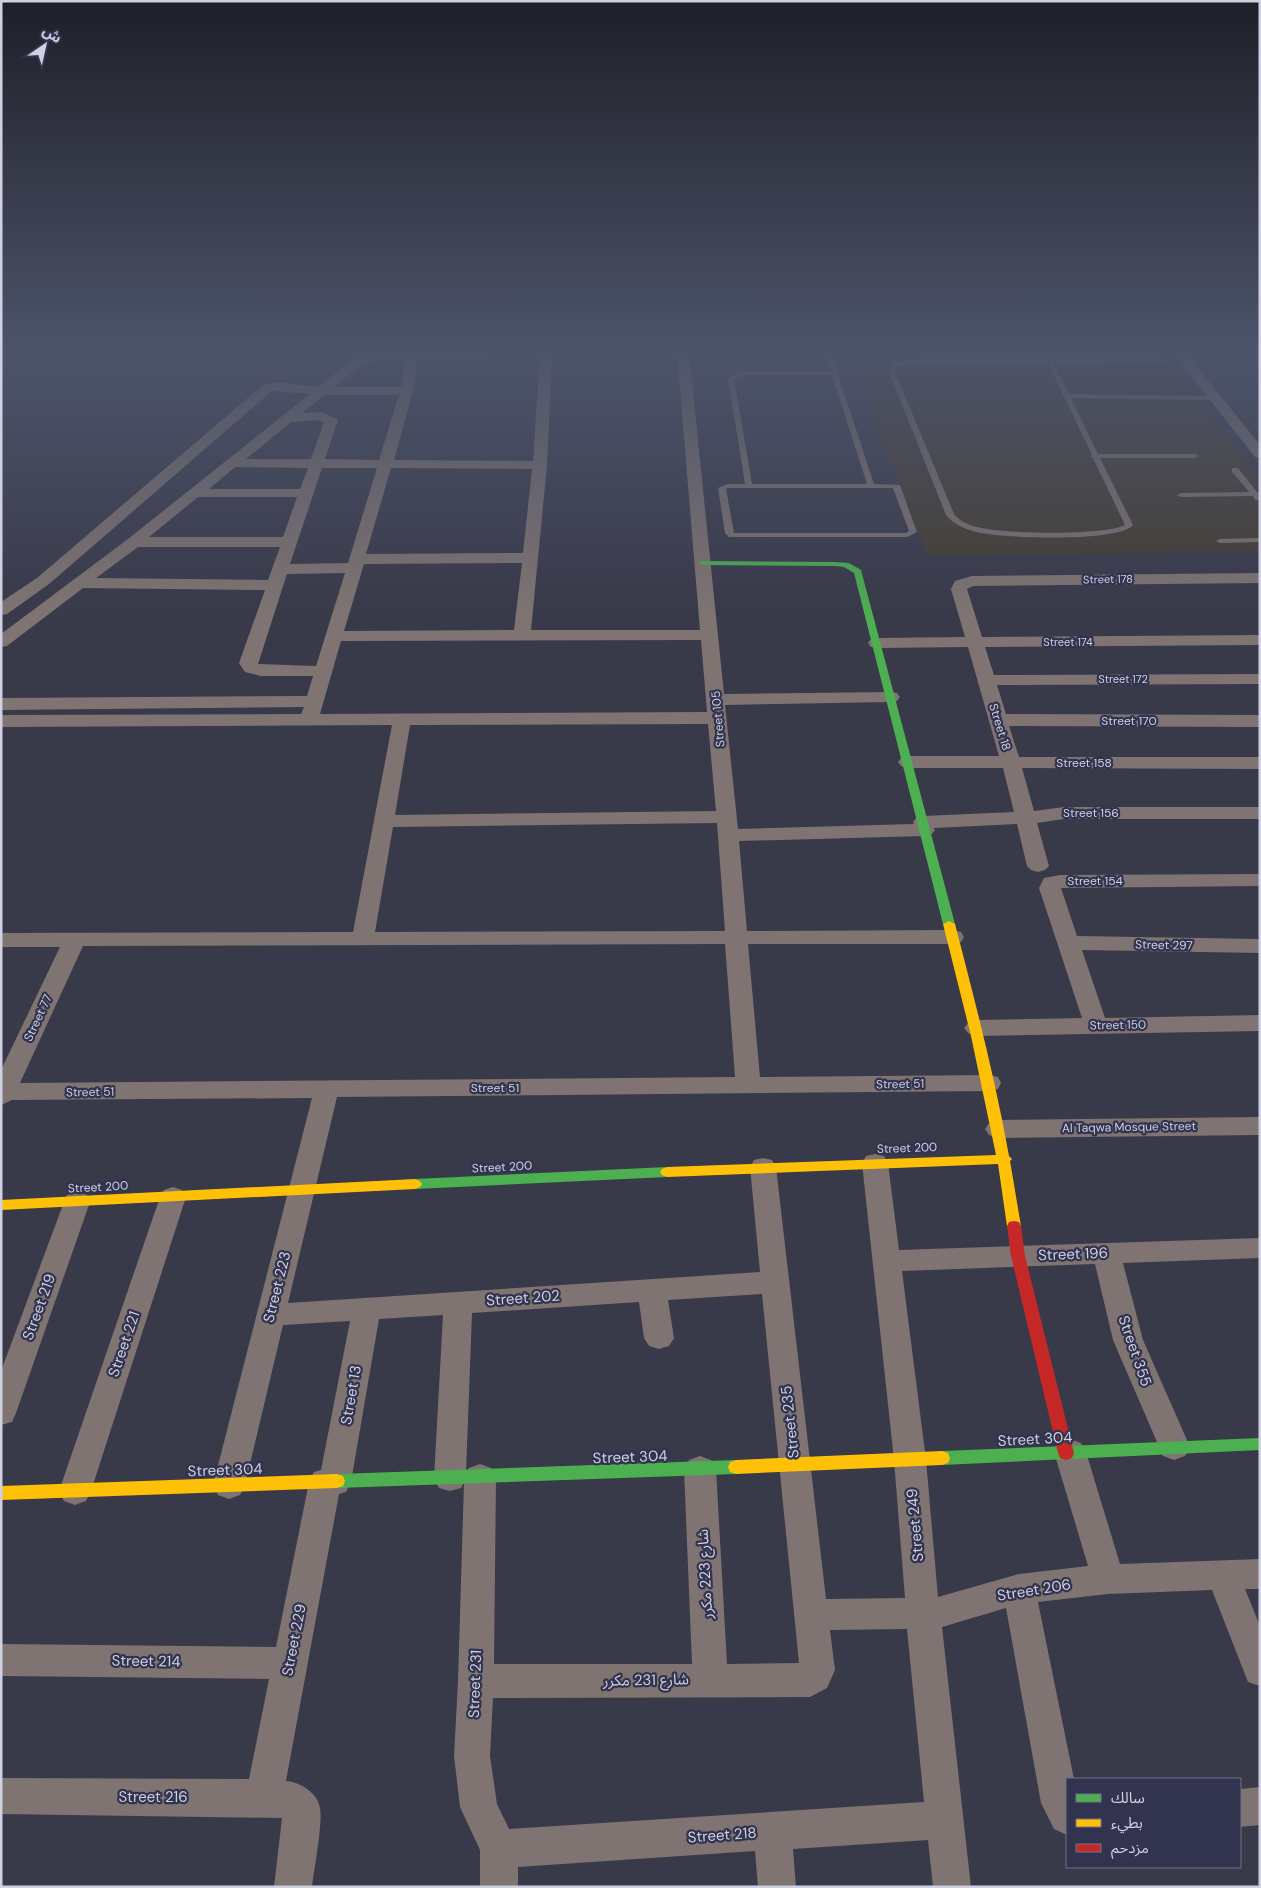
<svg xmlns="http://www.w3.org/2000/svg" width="1261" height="1888" font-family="'DM Sans','Noto Sans Arabic',sans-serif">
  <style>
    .industrial { fill: #433c30 }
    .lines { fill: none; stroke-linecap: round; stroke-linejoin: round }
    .lane { fill: #7f7471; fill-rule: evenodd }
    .street { fill: #7f7471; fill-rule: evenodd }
    .fast { fill: #4caf50; fill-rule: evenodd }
    .slow { fill: #ffc107; fill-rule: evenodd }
    .jam { fill: #c62828; fill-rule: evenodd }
    .labels { text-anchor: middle; stroke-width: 4.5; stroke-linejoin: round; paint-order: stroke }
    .far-street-label { font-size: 11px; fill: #cfd0e2; stroke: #32334f }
    .street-label { font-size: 12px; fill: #cfd0e2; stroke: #32334f }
    .near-street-label { font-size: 15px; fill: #cfd0e2; stroke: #32334f }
  </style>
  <rect width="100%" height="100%" fill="#383949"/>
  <polygon class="industrial" points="848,356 1166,356 1260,479 1260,551 928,556"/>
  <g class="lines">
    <g class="lane">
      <path d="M825,353H831L874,484L900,485L917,532L907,537H729L725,533L718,488L727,484H745L728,378L746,371H831ZM747,375H832L867,484H752L734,379ZM728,488H893L909,531L906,533H734L726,489Z"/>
      <path d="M916,359H1165L1167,360V362L1054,363L1069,394L1215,396L1218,398L1215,400L1071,398L1098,454H1195L1199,456L1195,458H1100L1133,525C1118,543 1000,538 976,532C965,529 953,524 946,515L889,372L892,364ZM916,363H1048L1092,455L1090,456L1093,458L1125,525C1103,536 1002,534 977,527C968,525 960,521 954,514L895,372L897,366Z"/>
      <polygon points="1232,468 1238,468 1257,492 1260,492 1260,500 1255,500 1253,496 1181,497 1177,495 1181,493 1249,492 1232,472"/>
      <polygon points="1260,538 1260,542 1220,543 1216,541 1220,539"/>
    </g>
    <g class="street">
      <path d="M379,353H497L491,357L418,358L413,391L394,460L533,461L540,353H552L547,465L531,630H700L677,353H689L724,694L891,692L897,693L900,697L897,701L891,702L725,705L738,829L914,824L913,822L916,818L923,816L1014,812L1003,768H908L901,766L898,762L901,758L908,756H999L968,647L877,648L871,647L868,643L871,639L877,638L965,637L951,589L955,581L972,576L1260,573V583L973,586L967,589L982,637L1260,635V645L985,647L994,675L1260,674V684L997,685L1006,714L1260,715V727L1009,726L1019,757H1260V769L1022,768L1034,811L1064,807H1260V819H1064L1037,823L1049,866L1045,870L1038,872L1031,870L1027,866L1017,824L934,828L935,830L932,834L925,836L739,841L747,931L953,930L961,932L964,937L961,942L953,944H748L760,1077L989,1075L998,1077L1001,1083L998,1089L989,1091L337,1097L288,1303L760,1272L750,1167L754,1160L763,1158L772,1160L776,1167L826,1599L905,1598L894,1460L862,1163L866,1156L875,1154L884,1156L888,1163L899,1250L1260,1238V1258L1123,1263L1143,1340L1190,1447L1185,1456L1174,1460L1163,1456L1113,1340L1095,1264L902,1271L926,1460L938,1597L1019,1574L1088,1566L1054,1452L1059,1443L1070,1439L1081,1443L1086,1452L1120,1564L1260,1559V1589H1245L1260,1626V1686L1248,1682L1212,1590L1108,1594L1038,1602L1074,1779H1067V1835L1054,1829L1041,1803L1006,1608L942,1627L971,1887H933L928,1840L793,1849L796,1887H758L755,1851L518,1867V1887H480V1850L460,1807L454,1756L458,1681L464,1482L461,1488L450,1491L439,1488L434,1478L443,1315L379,1319L351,1482L346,1492L339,1494L286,1781C300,1782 318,1793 320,1808C323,1823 314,1870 312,1887H274L282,1818L1,1814V1778L249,1779L269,1679L1,1676V1644L276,1647L309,1482L314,1472L321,1470L350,1321L283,1325L245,1485L240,1495L229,1499L218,1495L213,1485L312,1098L12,1100L1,1105V1070L60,947H1V933L353,932L392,725L1,727V715L301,714L304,707L1,710V698L307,696L313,676H261L245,672L239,663L265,590L83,588L7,646L1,647V634L128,539L310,394L272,391L49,584L7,614L1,615V602L37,578L263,385L278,382L318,387L353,359ZM405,358L401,387H334C362,364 368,359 405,358ZM324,395H399L379,460L325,459L338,420L322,412L302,413ZM320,420L324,422L311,459H246L291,422ZM235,467L308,468L300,489H209ZM322,468H377L348,563L290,564ZM391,468L532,469L523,553L366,554ZM198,497H297L283,537H149ZM138,547H280L268,580L96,578ZM522,563L514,630L344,631L364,564ZM345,573L316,666L258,664L287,574ZM701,640L707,712L320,714L341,641ZM708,724L716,811L395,815L410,725ZM717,823L725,931L375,932L393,827ZM725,944L735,1077L20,1083L83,946ZM762,1294L799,1663L727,1664L716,1469L711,1460L700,1456L689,1460L684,1469L692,1664H494L496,1477L491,1468L480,1464L469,1468L466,1473L472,1313L639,1302L644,1338L649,1346L659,1349L669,1346L674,1338L668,1300ZM907,1629L924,1802L509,1829L497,1804L490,1756L493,1698L810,1697L827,1688L835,1670L830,1630Z"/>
      <polygon points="1173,353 1186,353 1260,445 1260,458 1255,457"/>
      <polygon points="1260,874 1260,886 1061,888 1077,936 1260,939 1260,953 1082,950 1105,1018 1260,1015 1260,1031 976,1036 968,1033 964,1028 968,1023 976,1020 1082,1018 1039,888 1044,878 1060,875"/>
      <polygon points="1260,1117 1260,1135 998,1138 989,1135 985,1129 989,1123 998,1120"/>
      <polygon points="173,1187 182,1190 186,1197 91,1491 86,1501 75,1505 64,1501 59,1491 160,1197 164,1190"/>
      <polygon points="77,1192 87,1195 90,1202 16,1413 12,1422 1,1425 1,1371 64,1202 67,1195"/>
      <polygon points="1260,1787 1260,1825 1240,1827 1240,1789"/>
    </g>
    <g class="fast">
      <polygon points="700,561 835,562 849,563 861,570 955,924 953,926 949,927 943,924 854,573 844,567 835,566 703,565 699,563"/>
      <polygon points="667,1167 672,1169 674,1172 672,1175 667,1177 415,1189 410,1187 408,1184 410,1181 415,1179"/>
      <polygon points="1260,1438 1260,1450 942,1465 936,1463 934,1458 936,1453 942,1451"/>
      <polygon points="736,1460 742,1462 744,1467 742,1472 736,1474 337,1488 331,1486 329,1481 331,1476 337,1474"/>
    </g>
    <g class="slow">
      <path d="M949,921L955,924C975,1001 995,1078 1009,1156L1012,1159L1010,1161L1021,1226L1019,1230L1014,1231L1009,1230L1007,1226L998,1164L667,1177L662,1175L660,1172L662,1169L667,1167L996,1155L971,1036L943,924Z"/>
      <polygon points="415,1179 420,1181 422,1184 420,1187 415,1189 1,1210 1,1200"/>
      <polygon points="942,1451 948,1453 950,1458 948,1463 942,1465 736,1474 730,1472 728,1467 730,1462 736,1460"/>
      <polygon points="337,1474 343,1476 345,1481 343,1486 337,1488 1,1500 1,1486"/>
    </g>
    <polygon class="jam" points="1014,1221 1019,1222 1021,1226 1025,1256 1074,1453 1072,1458 1066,1460 1060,1458 1058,1453 1011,1256 1007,1226 1009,1222"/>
  </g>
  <linearGradient id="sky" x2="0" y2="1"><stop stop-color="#1f1f28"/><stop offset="0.57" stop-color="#4d546a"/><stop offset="1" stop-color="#4d546a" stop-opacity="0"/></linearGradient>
  <rect width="1261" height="617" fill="url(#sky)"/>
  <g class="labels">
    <g class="far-street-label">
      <text transform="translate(1108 579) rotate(-1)" y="4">Street 178</text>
      <text x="1068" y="646">Street 174</text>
      <text x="1123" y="683">Street 172</text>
    </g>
    <g class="street-label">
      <text transform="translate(718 719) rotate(-95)" y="4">Street 105</text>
      <text x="1129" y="725">Street 170</text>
      <text transform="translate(1000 727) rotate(73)" y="4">Street 18</text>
      <text x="1084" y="767">Street 158</text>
      <text x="1091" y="817">Street 156</text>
      <text x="1095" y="885">Street 154</text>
      <text transform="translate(1164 945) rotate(1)" y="4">Street 297</text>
      <text transform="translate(38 1018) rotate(-65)" y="4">Street 77</text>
      <text transform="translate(1118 1025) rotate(-1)" y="4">Street 150</text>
      <text transform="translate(900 1084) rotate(-1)" y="4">Street 51</text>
      <text x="495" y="1092">Street 51</text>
      <text transform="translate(90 1092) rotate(-1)" y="4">Street 51</text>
      <text transform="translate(1129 1127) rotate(-1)" y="4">Al Taqwa Mosque Street</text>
      <text transform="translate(907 1148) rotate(-2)" y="4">Street 200</text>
      <text transform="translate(502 1167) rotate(-3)" y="4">Street 200</text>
      <text transform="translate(98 1187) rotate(-3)" y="4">Street 200</text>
    </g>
    <g class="near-street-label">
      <text transform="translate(1073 1254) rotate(-2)" y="5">Street 196</text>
      <text transform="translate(277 1287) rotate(-76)" y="5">Street 223</text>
      <text transform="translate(523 1298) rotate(-4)" y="5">Street 202</text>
      <text transform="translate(39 1307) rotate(-70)" y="5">Street 219</text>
      <text transform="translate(124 1344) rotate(-71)" y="5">Street 221</text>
      <text transform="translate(1135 1351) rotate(71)" y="5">Street 355</text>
      <text transform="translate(351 1395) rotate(-80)" y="5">Street 13</text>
      <text transform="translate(790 1422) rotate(-96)" y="5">Street 235</text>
      <text transform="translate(1035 1439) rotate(-3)" y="5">Street 304</text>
      <text transform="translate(630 1457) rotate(-2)" y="5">Street 304</text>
      <text transform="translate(225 1470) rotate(-2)" y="5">Street 304</text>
      <text transform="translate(915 1525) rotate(-95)" y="5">Street 249</text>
      <text transform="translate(705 1574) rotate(-93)" y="5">شارع 223 مكرر</text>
      <text transform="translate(1034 1590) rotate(-9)" y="5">Street 206</text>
      <text transform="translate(294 1640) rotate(-79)" y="5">Street 229</text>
      <text transform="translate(146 1661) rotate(1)" y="5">Street 214</text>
      <text transform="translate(646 1680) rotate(-1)" y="5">شارع 231 مكرر</text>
      <text transform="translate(475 1684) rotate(-88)" y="5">Street 231</text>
      <text x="153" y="1802">Street 216</text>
      <text transform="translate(722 1835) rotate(-4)" y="5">Street 218</text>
    </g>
  </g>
  <rect width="1261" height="1888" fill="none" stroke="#cfd0e2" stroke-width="5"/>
  <rect x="1066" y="1778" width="175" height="90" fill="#32334f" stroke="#71728a"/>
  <rect x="1076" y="1794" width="25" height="8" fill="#4caf50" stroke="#71728a"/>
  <text x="1111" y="1803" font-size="15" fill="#cfd0e2">سالك</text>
  <rect x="1076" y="1819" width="25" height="8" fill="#ffc107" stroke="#71728a"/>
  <text x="1111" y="1828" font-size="15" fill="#cfd0e2">بطيء</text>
  <rect x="1076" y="1844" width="25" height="8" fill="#c62828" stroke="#71728a"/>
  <text x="1111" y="1853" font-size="15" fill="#cfd0e2">مزدحم</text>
  <g transform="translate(45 45) rotate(34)" stroke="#32334f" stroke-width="4" paint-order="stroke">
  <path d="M0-4L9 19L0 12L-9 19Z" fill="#cfd0e2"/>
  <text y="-8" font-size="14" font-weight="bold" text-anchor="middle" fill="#cfd0e2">ش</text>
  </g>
</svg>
